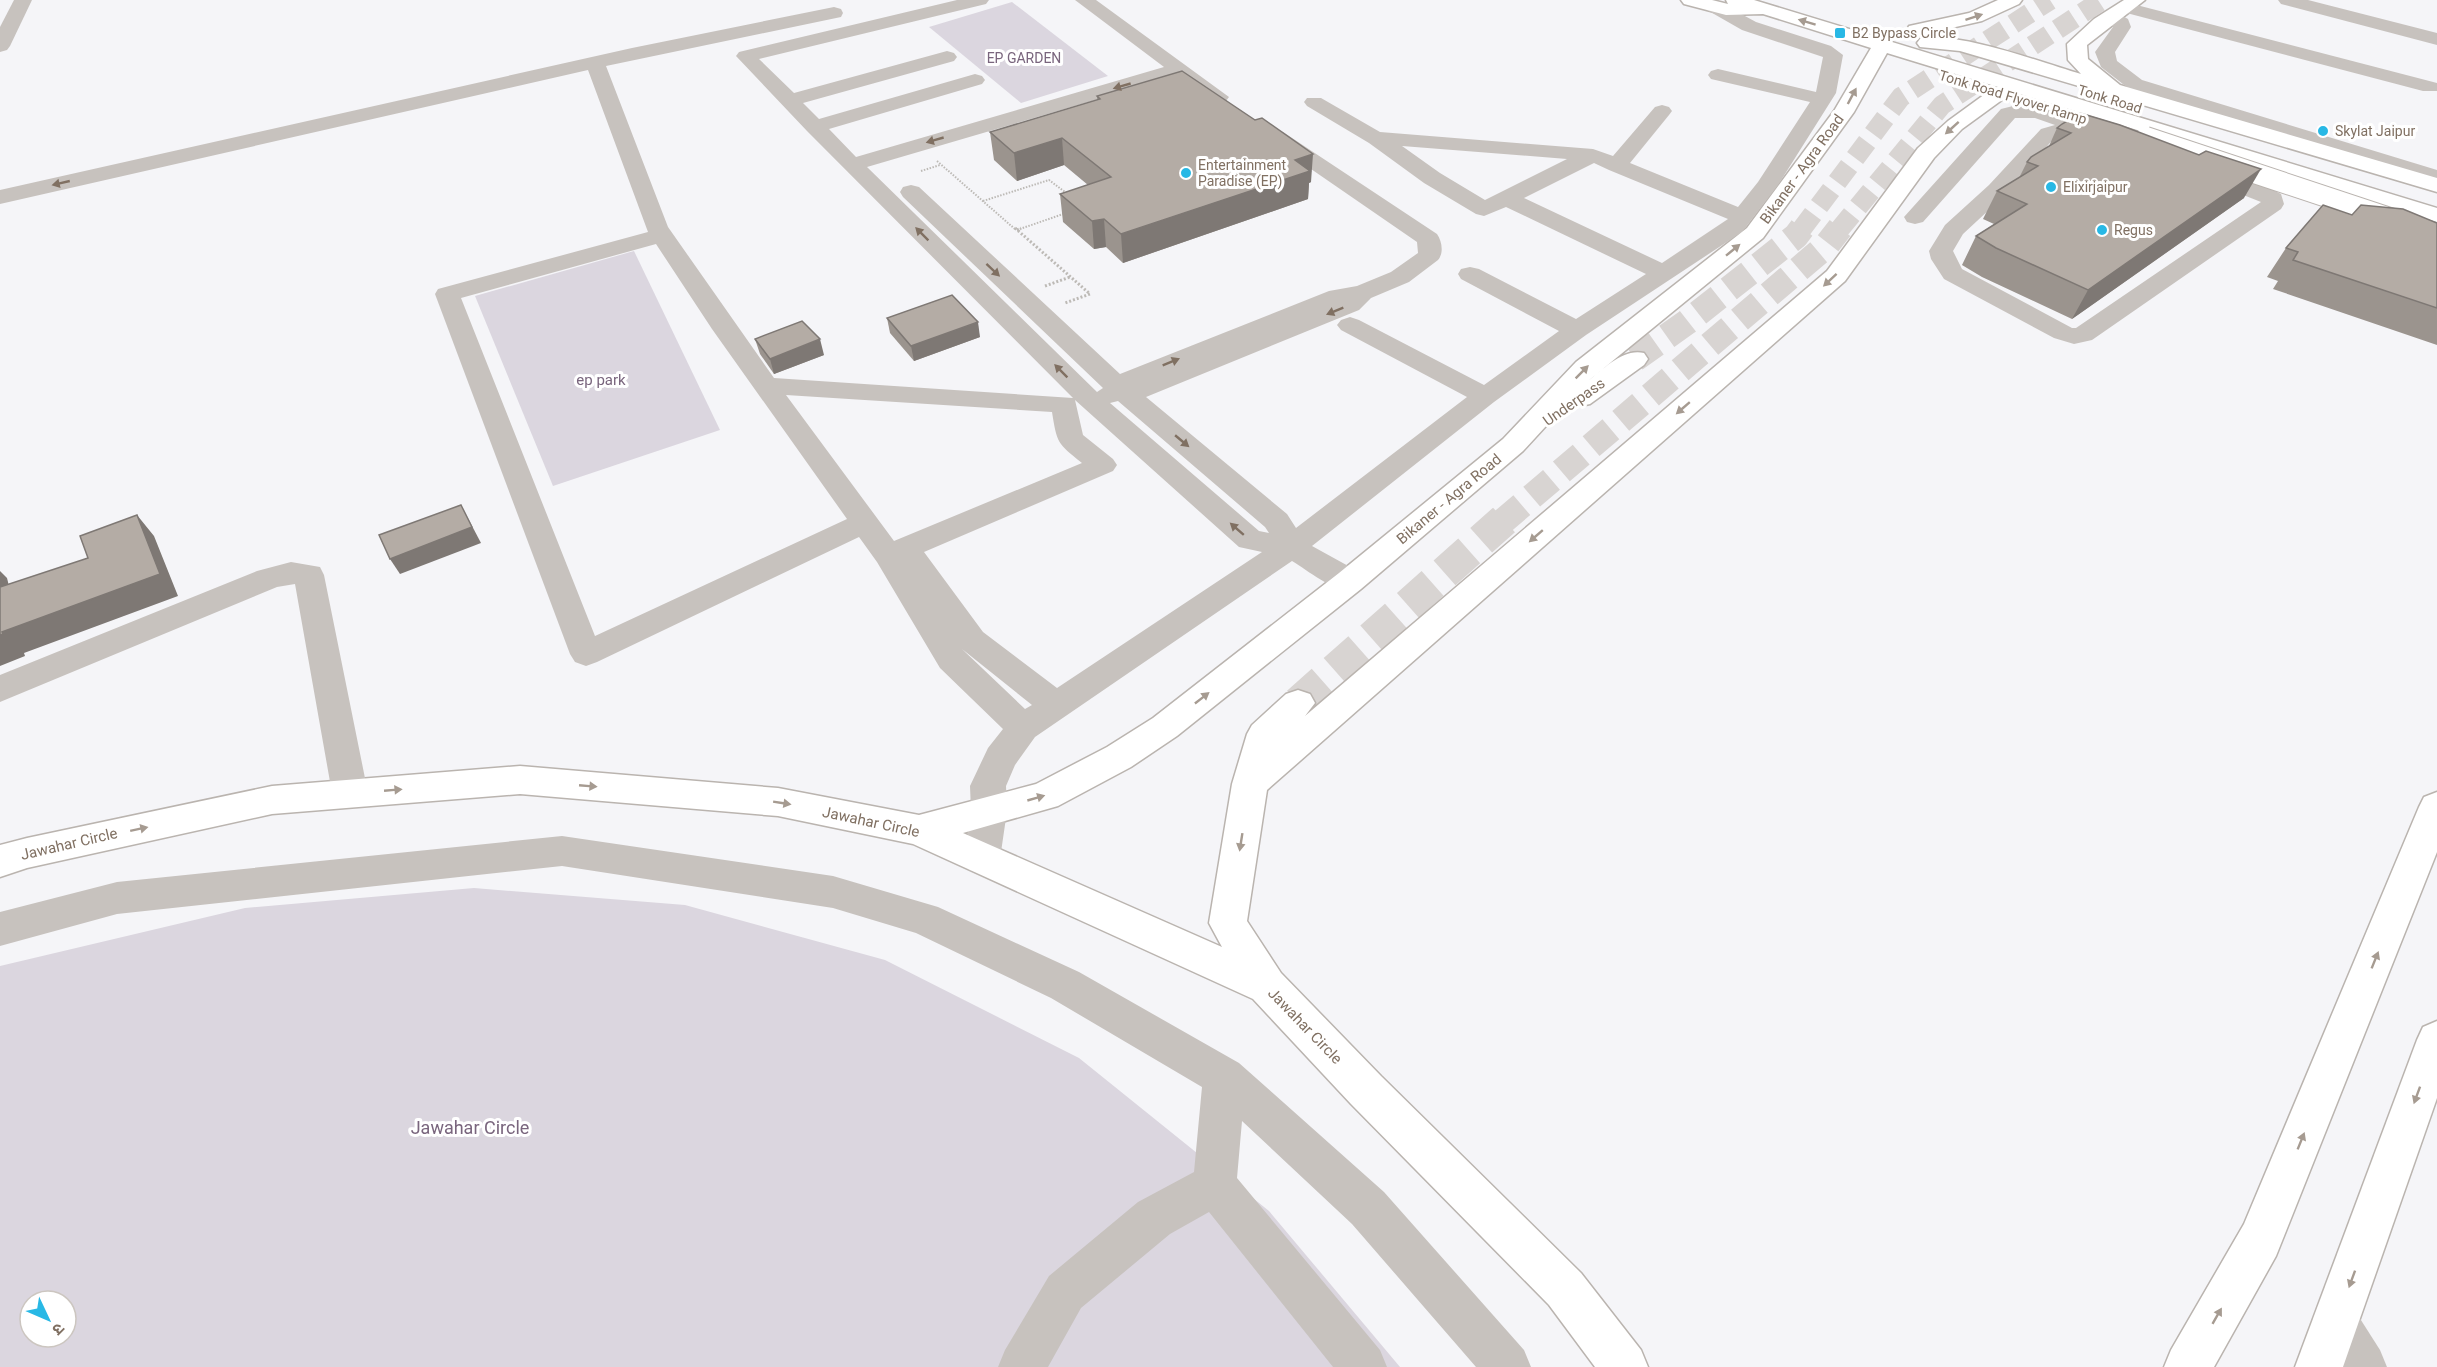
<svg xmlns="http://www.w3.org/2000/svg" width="2437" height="1367" font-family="Roboto,'Noto Sans Devanagari',sans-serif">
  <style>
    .green { fill: #dbd6df; fill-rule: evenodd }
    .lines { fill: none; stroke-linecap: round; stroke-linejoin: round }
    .major-tunnel-far2 { stroke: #d8d4d2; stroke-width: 20; stroke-dasharray: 20 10; stroke-linecap: butt }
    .major-tunnel-far1 { stroke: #d8d4d2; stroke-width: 26; stroke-dasharray: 26 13; stroke-linecap: butt }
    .major-tunnel { stroke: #d8d4d2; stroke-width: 33; stroke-dasharray: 33 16; stroke-linecap: butt }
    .major-casing { stroke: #bab4af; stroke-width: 3 }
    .path-far1 { stroke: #bdbab6; stroke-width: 2; stroke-dasharray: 1.5 1.5; stroke-linecap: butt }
    .path { stroke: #bdbab6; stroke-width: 3; stroke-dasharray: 2 2; stroke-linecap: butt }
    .minor { fill: #c7c2be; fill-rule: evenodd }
    .major { fill: #fff; fill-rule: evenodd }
    .major-bridge-casing { stroke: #bab4af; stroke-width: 22; stroke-linecap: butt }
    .major-bridge { stroke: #fff; stroke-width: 20 }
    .wall { fill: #9b948e }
    .shaded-wall { fill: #7e7874 }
    .building { fill: #b4aca5; stroke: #7e7874; stroke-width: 1.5 }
    .oneway { fill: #a69b91 }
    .oneway2 { fill: #807062 }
    .poi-dot { fill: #28b8e5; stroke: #fff; stroke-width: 2 }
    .labels { text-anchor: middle; stroke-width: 6; stroke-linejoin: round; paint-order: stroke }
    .far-poi-label { font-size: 14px; fill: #807062; stroke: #fff; text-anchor: start }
    .far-park-label { font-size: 14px; fill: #79657d; stroke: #fff }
    .far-street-label { font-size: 14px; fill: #807062; stroke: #fff }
    .street-label { font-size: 15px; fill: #807062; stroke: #fff }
    .park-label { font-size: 15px; fill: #79657d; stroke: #fff }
    .near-park-label { font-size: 18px; fill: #79657d; stroke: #fff }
  </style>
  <rect width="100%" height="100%" fill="#f5f5f8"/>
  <g class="green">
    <polygon points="1012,2 1108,76 1021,103 929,27"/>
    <polygon points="634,251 720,430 553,486 475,296"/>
    <path d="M474,888L685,905L885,960L1079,1058L1269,1211L1400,1367H0V966L245,908ZM30,1301H66V1337H30Z"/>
  </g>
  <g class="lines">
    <g class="major-tunnel-far2">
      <polyline points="1801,230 1901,97 2050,0"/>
      <polyline points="1839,230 1942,105 2102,0"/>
    </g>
    <g class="major-tunnel-far1">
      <polyline points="1635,359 1687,322 1796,236 1802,228"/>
      <polyline points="1502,522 1826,246 1840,228"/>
    </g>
    <polyline class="major-tunnel" points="1298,703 1504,520"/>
    <g class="major-casing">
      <g id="major">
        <path d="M1681,0H1712L1728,4L1726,0H1754L2437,208V222L2007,90L2009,93L2006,97L1962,129L1934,158L1845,281L1267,790L1247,921L1281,973L1381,1076L1581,1273L1641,1350L1648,1367H1595L1549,1305L1351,1104L1253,999L913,844L778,816L520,794L272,814L27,868L0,877V845L27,838L272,786L520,766L778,788L919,815L1036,784L1107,747L1153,718L1339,573L1503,439L1576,362L1747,228L1834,111L1871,48L1763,14L1726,15L1684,4ZM1887,53L1998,87L1992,89L1948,121L1918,148L1827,271L1305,716L1315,703L1310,694L1298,690L1286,694L1252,725L1247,734L1232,784L1209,923L1222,947L963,833L1058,806L1131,767L1177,736L1361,589L1523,451L1569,401L1572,404L1581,406L1590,404L1644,365L1648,359L1644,353C1623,348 1604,369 1588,381L1763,238L1854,112Z"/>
        <polygon points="1998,0 2022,0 2019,4 1982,21 1916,36 1909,34 1907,30 1909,26 1969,13"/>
        <path d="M2124,0H2145L2087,45L2088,59L2120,85L2437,178V192L1960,51L1920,47L1917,43L1920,39C1956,30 2043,63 2081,74L2068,60L2067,44L2094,19Z"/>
        <polygon points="2437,792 2437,852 2276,1256 2214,1367 2164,1367 2171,1350 2244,1224 2419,807 2424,797"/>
        <polygon points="2437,1021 2437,1098 2343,1367 2295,1367 2417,1040 2423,1027"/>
      </g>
    </g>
    <g class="path-far1">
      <polyline points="937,161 1016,230"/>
      <polyline points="921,171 940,165"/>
      <polyline points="983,201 1049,180 1069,195"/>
      <polyline points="1017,230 1066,213"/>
    </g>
    <g class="path">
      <polyline points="1015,228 1090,294 1065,303"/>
      <polyline points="1017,230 1021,228"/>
      <polyline points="1045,286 1070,277"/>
    </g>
    <g class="minor">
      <polygon points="14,0 32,0 10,46 7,50 0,52 0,27"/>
      <path d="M957,0H989L986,4L759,59L794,93L947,51L954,53L957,57L954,61L803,103L819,119L975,74L982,76L985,80L982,84L829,129L856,157L1164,67L1075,0H1096L1229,97L1226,101C1208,106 1190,86 1177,76L867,167L1097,392L1103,388L903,197L900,192L903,187L911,185L919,187L1120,374L1329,291L1357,286L1391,272L1418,253L1417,242L1269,140L1265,136L1269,132L1276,130L1283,132L1437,234C1442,241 1444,253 1438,260L1409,282L1371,298L1359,310L1146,397L1287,514L1296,528L1467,397L1341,330L1337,325L1341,320L1350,317L1359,320L1484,385L1559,331L1461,279L1458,274L1461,269L1470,267L1479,269L1576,319L1646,274L1506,207L1484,216L1476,214L1424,183L1369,143L1307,106L1304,102L1307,98H1321L1380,132L1593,149L1613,156L1655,107L1662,105L1669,107L1672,111L1669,115L1630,163L1738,207L1758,182L1810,102L1711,79L1708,75L1711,71L1718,69L1816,92L1823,57L1742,30L1707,10L1704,6L1707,2H1719L1756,22L1831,46L1843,55L1836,93L1778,185L1742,232L1586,335L1494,402L1312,546L1361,573L1365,581L1361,589C1337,596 1312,573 1292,561L1035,737L1015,765L1006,786L1007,811L1000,859L995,870L982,874L969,870L964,859L971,811L970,786L988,748L1003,729L940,668L877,562L859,537L597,662L586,666L575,662L570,654L435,294L438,289L648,232L588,70L0,204V190L632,48L834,7L841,9L843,13L841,17L606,66L668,227L774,378L1073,398L807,131L736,56L739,52ZM1402,146L1567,159L1485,200L1440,173ZM1594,163L1609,170L1728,219L1662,263L1524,198ZM656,244L712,329L847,519L595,636L461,298ZM786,395L1052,412C1057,443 1057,443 1082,463L894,541ZM1075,400L1239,547L1262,552L1057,688L983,632L924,552L1113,471L1117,465L1113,459L1083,435ZM1118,401L1265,527L1269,533L1259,531L1110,403ZM962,649L1032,705L1025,709Z"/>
      <polygon points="2278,0 2308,0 2437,33 2437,45 2281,4"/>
      <polygon points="2125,2 2437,83 2437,91 2423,91 2119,11 2116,7 2119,3"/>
      <polygon points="2112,10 2128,19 2131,27 2115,52 2117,61 2142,80 2437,170 2437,184 2128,88 2101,67 2095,52 2113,27 2103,16 2105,12"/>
      <path d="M2017,105L2044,108L2086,122L2089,126L2087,129L2106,136L2110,140L2106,144C2089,149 2073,135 2055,137L2005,195L1963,234L1953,251L1962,269L2072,328H2076L2261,202L2218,185L2215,180L2218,175C2237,171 2264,185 2281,194L2284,204L2281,209L2092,340L2074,344L2054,338L1944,279L1931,259L1929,251L1945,225L1989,185L2041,129L2055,125L2035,118H2015L1923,222L1915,224L1907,222L1904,217L2001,109Z"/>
      <polygon points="291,562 320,567 324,575 368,793 363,803 350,807 337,803 332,793 295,584 277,587 0,702 0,675 257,571"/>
      <polygon points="562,836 833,876 938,907 1079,972 1239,1063 1384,1192 1524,1350 1531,1367 1476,1367 1352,1224 1242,1121 1237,1178 1380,1350 1387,1367 1333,1367 1209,1212 1170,1234 1081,1308 1048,1367 998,1367 1005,1350 1049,1276 1138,1202 1194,1172 1202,1087 1051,998 916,933 833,908 562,866 117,914 0,946 0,912 117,882"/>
      <polygon points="2335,1300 2352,1306 2380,1350 2387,1367 2336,1367 2318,1340 2312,1323 2318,1306"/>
    </g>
    <use href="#major" class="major"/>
    <g class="major-bridge-casing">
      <polyline id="major-bridge" points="2146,137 2402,222"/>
    </g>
    <use href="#major-bridge" class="major-bridge"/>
  </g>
  <g class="wall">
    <polygon points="1097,96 1311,182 1309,183 1308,199 1123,263 1106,247 1094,249 1063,222 1060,194 1088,185 1064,165 1017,181 994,160 990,132 1097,100"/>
    <polygon points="2057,128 2244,198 2072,319 1982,277 1962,265 1976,236 1994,224 1983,219 1997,191 2019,178 2027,162 2049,146"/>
    <polygon points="2352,215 2437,223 2437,345 2273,289 2278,281 2267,277 2286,248"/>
    <polygon points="887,318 980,337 914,361 890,333"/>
    <polygon points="755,339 824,355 774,374 760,354"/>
  </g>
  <g class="shaded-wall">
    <polygon points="1062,138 1064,165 1017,181 1014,153"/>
    <polygon points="1313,154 1311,182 1309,183 1308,199 1123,263 1121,234 1295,160"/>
    <polygon points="2261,169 2244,198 2072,319 2088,290"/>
    <polygon points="1104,219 1106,247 1094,249 1092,221"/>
    <polygon points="978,322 980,337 914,361 911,346"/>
    <polygon points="820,339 824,355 774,374 770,359"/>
    <polygon points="461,505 481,543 400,574 390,559"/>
    <polygon points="137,515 154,536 178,596 24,653 25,656 0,666 0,635 2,632"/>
    <polygon points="0,571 7,578 15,611 0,596"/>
  </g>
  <g class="building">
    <polygon points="1182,71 1255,120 1262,118 1313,154 1295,160 1310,171 1121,234 1104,219 1092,221 1060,194 1111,177 1062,138 1014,153 990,132 1100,99 1097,96"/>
    <polygon points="2080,113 2120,125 2199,155 2206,151 2261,169 2088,290 1996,248 1976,236 2027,204 1997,191 2038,166 2027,162 2031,157 2071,133 2057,128 2062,124"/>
    <polygon points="2323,205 2352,215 2361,205 2403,209 2437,223 2437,308 2293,260 2298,252 2286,248"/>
    <polygon points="952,295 978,322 911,346 887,318"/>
    <polygon points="802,321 820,339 770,359 755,339"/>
    <polygon points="461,505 472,527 390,559 379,535"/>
    <polygon points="137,515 160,574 2,632 3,634 0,635 0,587 88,558 80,536"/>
  </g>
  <defs><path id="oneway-solid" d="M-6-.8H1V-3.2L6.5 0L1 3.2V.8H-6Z" transform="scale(1.5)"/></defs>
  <g class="oneway">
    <use href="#oneway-solid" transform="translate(1974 17) rotate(-18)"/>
    <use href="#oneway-solid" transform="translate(1807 22) rotate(-163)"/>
    <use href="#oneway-solid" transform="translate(1852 96) rotate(-62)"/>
    <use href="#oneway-solid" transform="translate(1952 128) rotate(138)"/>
    <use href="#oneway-solid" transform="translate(1733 250) rotate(-39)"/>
    <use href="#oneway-solid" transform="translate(1830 280) rotate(137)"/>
    <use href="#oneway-solid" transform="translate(1582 372) rotate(-45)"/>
    <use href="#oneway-solid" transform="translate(1683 408) rotate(139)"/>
    <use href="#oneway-solid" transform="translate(1536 536) rotate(139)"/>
    <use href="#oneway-solid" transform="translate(1202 698) rotate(-38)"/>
    <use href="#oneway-solid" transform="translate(588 786) rotate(5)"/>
    <use href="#oneway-solid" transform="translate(393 790) rotate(-5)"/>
    <use href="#oneway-solid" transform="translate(1036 798) rotate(-16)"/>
    <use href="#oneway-solid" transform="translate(782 803) rotate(9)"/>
    <use href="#oneway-solid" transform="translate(139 829) rotate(-12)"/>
    <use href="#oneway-solid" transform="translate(1241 842) rotate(99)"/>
    <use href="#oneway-solid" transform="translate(2375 960) rotate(-68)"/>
    <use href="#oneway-solid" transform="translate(2417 1095) rotate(110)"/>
    <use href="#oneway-solid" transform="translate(2301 1141) rotate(-68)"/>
    <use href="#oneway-solid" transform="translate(2352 1279) rotate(110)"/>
    <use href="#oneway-solid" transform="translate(2217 1316) rotate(-60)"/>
  </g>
  <g class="oneway2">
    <use href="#oneway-solid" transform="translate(1122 86) rotate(164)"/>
    <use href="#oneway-solid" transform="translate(935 140) rotate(164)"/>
    <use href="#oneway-solid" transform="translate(61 183) rotate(167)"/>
    <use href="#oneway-solid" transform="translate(922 234) rotate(-135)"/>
    <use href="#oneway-solid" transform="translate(993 270) rotate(43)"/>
    <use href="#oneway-solid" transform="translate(1335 311) rotate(158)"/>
    <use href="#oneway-solid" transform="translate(1171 362) rotate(-22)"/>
    <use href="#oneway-solid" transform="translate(1061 371) rotate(-135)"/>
    <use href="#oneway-solid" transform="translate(1182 441) rotate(40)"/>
    <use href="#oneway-solid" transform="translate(1237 529) rotate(-139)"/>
  </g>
  <g class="poi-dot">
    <rect x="1834" y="27" width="12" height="12" rx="3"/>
    <circle cx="2323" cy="131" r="6"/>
    <circle cx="1186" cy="173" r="6"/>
    <circle cx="2051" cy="187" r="6"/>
    <circle cx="2102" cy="230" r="6"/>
  </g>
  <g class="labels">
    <g class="far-poi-label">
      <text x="1852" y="38">B2 Bypass Circle</text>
      <text x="2335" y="136">Skylat Jaipur</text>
      <text x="1198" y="170">Entertainment<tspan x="1198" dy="16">Paradise (EP)</tspan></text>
      <text x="2063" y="192">Elixirjaipur</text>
      <text x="2114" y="235">Regus</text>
    </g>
    <g class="far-park-label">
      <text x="1024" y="63">EP GARDEN</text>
    </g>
    <g class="far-street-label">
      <text transform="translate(2013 97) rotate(17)" y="5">Tonk Road Flyover Ramp</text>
      <text transform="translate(2110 99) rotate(17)" y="5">Tonk Road</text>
    </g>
    <g class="street-label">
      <text transform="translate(1802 169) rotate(-54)" y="5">Bikaner - Agra Road</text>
      <text transform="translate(1574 402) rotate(-35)" y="5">Underpass</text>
      <text transform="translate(1449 499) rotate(-40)" y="5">Bikaner - Agra Road</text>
      <text transform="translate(871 822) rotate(12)" y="5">Jawahar Circle</text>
      <text transform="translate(69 844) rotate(-13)" y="5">Jawahar Circle</text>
      <text transform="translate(1305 1026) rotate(46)" y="5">Jawahar Circle</text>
    </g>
    <g class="park-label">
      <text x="601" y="385">ep park</text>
    </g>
    <g class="near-park-label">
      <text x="470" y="1134">Jawahar Circle</text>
    </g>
  </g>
  <g transform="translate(48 1319) rotate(134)"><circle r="28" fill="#ffffff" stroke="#ccc6c0" stroke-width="1.5"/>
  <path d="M0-4.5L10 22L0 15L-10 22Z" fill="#28b8e5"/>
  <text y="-9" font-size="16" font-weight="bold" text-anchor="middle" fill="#807062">उ</text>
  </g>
</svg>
